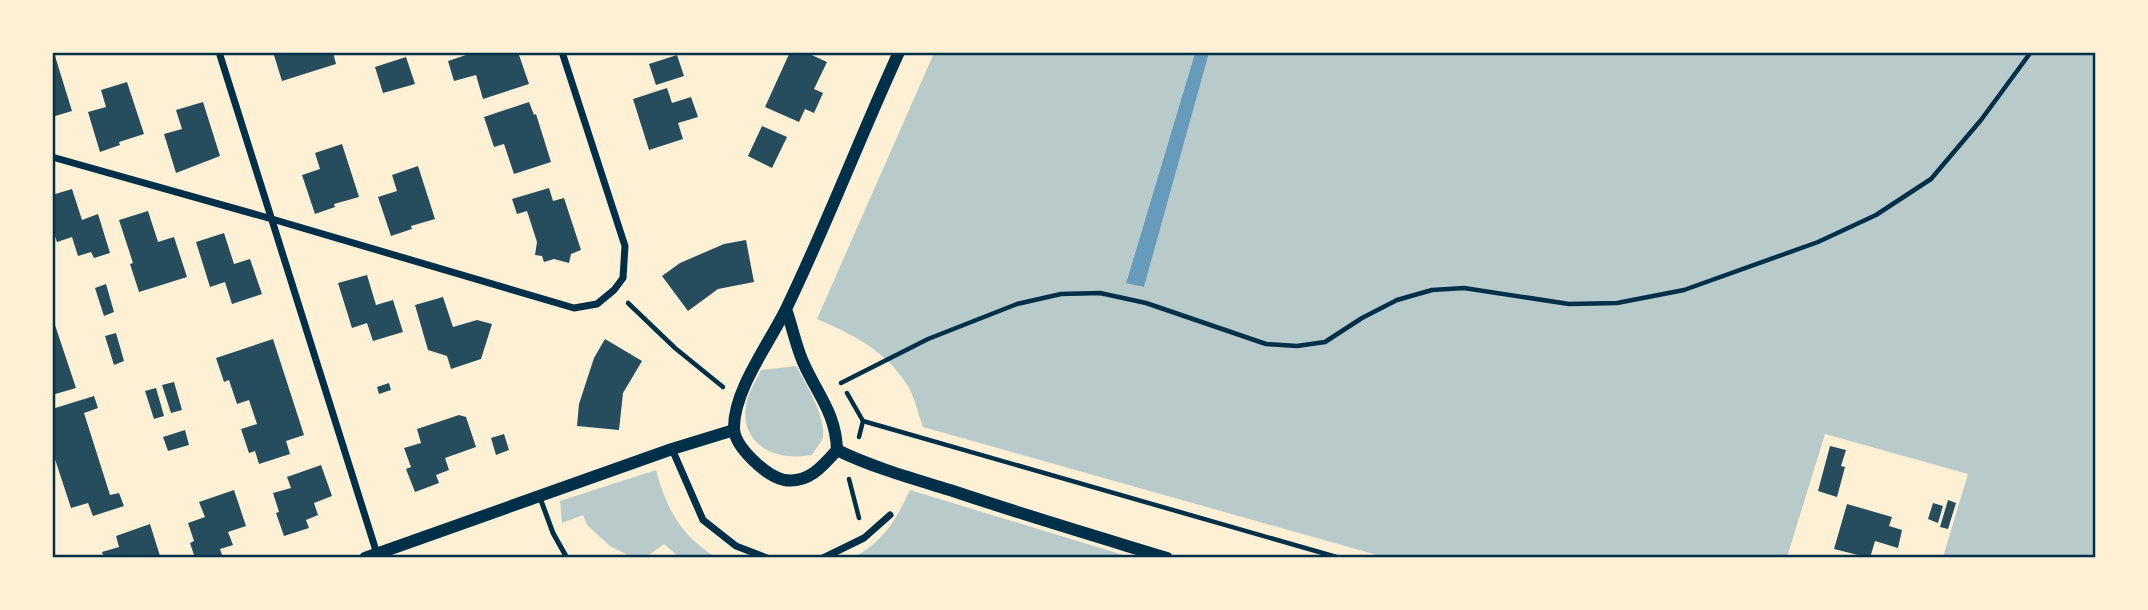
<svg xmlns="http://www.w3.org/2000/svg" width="2148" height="610" font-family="'Open Sans',sans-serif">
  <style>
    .green { fill: #b9caca }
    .water { fill: #669bbc }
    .building { fill: #264d5e }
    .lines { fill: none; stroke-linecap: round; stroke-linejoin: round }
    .path { stroke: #003049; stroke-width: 4.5 }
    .service { stroke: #003049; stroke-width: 5 }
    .minor { stroke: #003049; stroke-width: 7 }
    .tertiary { stroke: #003049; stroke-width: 12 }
    .neatline { fill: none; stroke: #003049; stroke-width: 2.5 }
  </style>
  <rect width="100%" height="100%" fill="#fdf0d5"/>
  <g class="green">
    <path d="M934,53H1195L1126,282L1144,287L1209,53H2095V557H1943L1968,474L1825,434L1787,557H1384L923,427C918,414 915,398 908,386C885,350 854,335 817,319Z"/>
    <path d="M796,366C805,382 829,422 822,440C819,445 815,450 812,455C774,462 737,444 747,400C750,390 757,379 761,370Z"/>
    <path d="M656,470C667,510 680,534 715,557H679L664,544L646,557H632L610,546L587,525L583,515L562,523L560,501Z"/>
    <path d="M910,490L1130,557L915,558L912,555L909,558L855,557C885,539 896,520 910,490Z"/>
  </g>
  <polygon class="water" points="1195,53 1209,53 1144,287 1126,283"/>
  <g class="building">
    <polygon points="273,52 333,52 336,64 282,81"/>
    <polygon points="475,52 518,52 529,84 483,99 476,75 454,81 448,61"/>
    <polygon points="790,52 805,52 827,62 814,89 823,93 814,113 805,109 799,122 765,107"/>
    <polygon points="677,55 684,76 656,85 649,64"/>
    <polygon points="55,56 72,111 52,117 52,57"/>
    <polygon points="406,57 415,84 383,93 375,67"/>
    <polygon points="127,82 144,134 119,142 120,145 100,152 88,112 106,107 101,90"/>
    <polygon points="667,88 672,103 691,97 698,117 678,123 683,139 649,150 633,99"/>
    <polygon points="203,102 220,156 176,173 164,134 182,129 176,110"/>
    <polygon points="529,102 534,115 536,114 551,162 514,174 504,144 494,147 484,117"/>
    <polygon points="762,126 787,137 772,168 748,156"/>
    <polygon points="342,144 359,197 334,204 335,207 315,214 302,175 320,169 315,153"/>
    <polygon points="418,166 435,219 411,226 412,229 391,236 378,197 397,191 392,175"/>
    <polygon points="549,188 553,201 564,198 581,250 571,254 569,263 554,259 544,262 542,256 535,255 537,242 527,211 517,214 512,199"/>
    <polygon points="72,189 82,220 98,214 110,253 94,258 91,252 78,256 72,237 57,242 52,227 52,195"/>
    <polygon points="148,211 158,242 174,237 187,277 139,292 130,264 133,263 119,220"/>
    <polygon points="224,233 234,264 250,259 262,294 232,304 225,282 210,287 196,242"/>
    <polygon points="746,240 754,282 718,289 688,311 662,276 680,263 724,244"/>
    <polygon points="367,275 376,305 393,300 403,332 373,341 367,323 352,328 338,283"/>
    <polygon points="106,284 114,312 104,316 95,288"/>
    <polygon points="443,297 453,327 477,320 492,324 481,359 451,369 447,356 428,350 415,305"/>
    <polygon points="52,316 76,388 52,395"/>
    <polygon points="116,333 124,361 114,365 105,336"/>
    <polygon points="273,339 304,435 286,441 290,454 259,464 255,451 249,453 241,429 257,424 249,400 237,404 229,380 224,382 216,358"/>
    <polygon points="605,339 642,361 623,393 619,430 577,426 579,404 594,358"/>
    <polygon points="174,382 182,410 171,413 162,385"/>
    <polygon points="389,383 391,390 379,394 377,387"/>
    <polygon points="156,388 164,416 154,419 145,391"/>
    <polygon points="94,396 98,408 84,413 110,495 119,493 124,506 93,516 88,503 71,508 52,450 52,409"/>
    <polygon points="459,415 466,417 476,447 445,458 449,470 436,475 439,483 415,492 406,469 411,467 404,448 421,443 417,429"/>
    <polygon points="185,430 189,445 168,451 163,437"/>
    <polygon points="504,434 509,450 496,455 491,438"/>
    <polygon points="1830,446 1846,450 1841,466 1845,467 1837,497 1818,491"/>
    <polygon points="321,465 332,496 314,503 318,515 306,520 309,528 284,536 276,513 279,512 273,493 291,488 287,477"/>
    <polygon points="234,490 246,526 228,532 233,545 220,549 223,558 195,558 190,543 194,541 188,523 205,517 199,502"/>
    <polygon points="1948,500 1956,503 1948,529 1940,527"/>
    <polygon points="1933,503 1943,506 1938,523 1928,519"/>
    <polygon points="1847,504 1892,517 1889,526 1902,530 1898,548 1875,541 1870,558 1834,549"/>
    <polygon points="150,524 160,556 155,558 104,558 102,552 119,547 116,536"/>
  </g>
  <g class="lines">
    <g class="path">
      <polyline points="628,303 675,348 723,387"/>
      <polyline points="841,383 928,339 1017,304 1061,294 1100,293 1146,303 1266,344 1297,346 1325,342 1362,318 1397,300 1432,290 1464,288 1569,304 1617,303 1684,290 1818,242 1876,215 1931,179 1981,120 2031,52"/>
      <polyline points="847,393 863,421 1340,558"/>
      <polyline points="859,437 863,421"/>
      <polyline points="849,479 859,518"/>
    </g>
    <polyline class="service" points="539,495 553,533 567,558"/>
    <g class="minor">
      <polyline points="219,52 378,557"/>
      <polyline points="52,157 272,219 574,308 597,304 614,290 623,278 625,246 562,52"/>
      <polyline points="672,449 703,520 736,546 767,558"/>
      <polyline points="823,558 864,538 890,515"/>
    </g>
    <g class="tertiary">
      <path d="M786,309C792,326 796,346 803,362C817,394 836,413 837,450C823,466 808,484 784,480C766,476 735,447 734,429C733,390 771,341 787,307C827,224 860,137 899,52"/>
      <path d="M837,450C874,468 914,479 953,491C1024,515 1095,536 1167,558"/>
      <polyline points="365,558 672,449 734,430"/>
    </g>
  </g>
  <rect width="2148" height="610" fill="none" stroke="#fdf0d5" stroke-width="108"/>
  <rect x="54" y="54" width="2040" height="502" class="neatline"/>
</svg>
